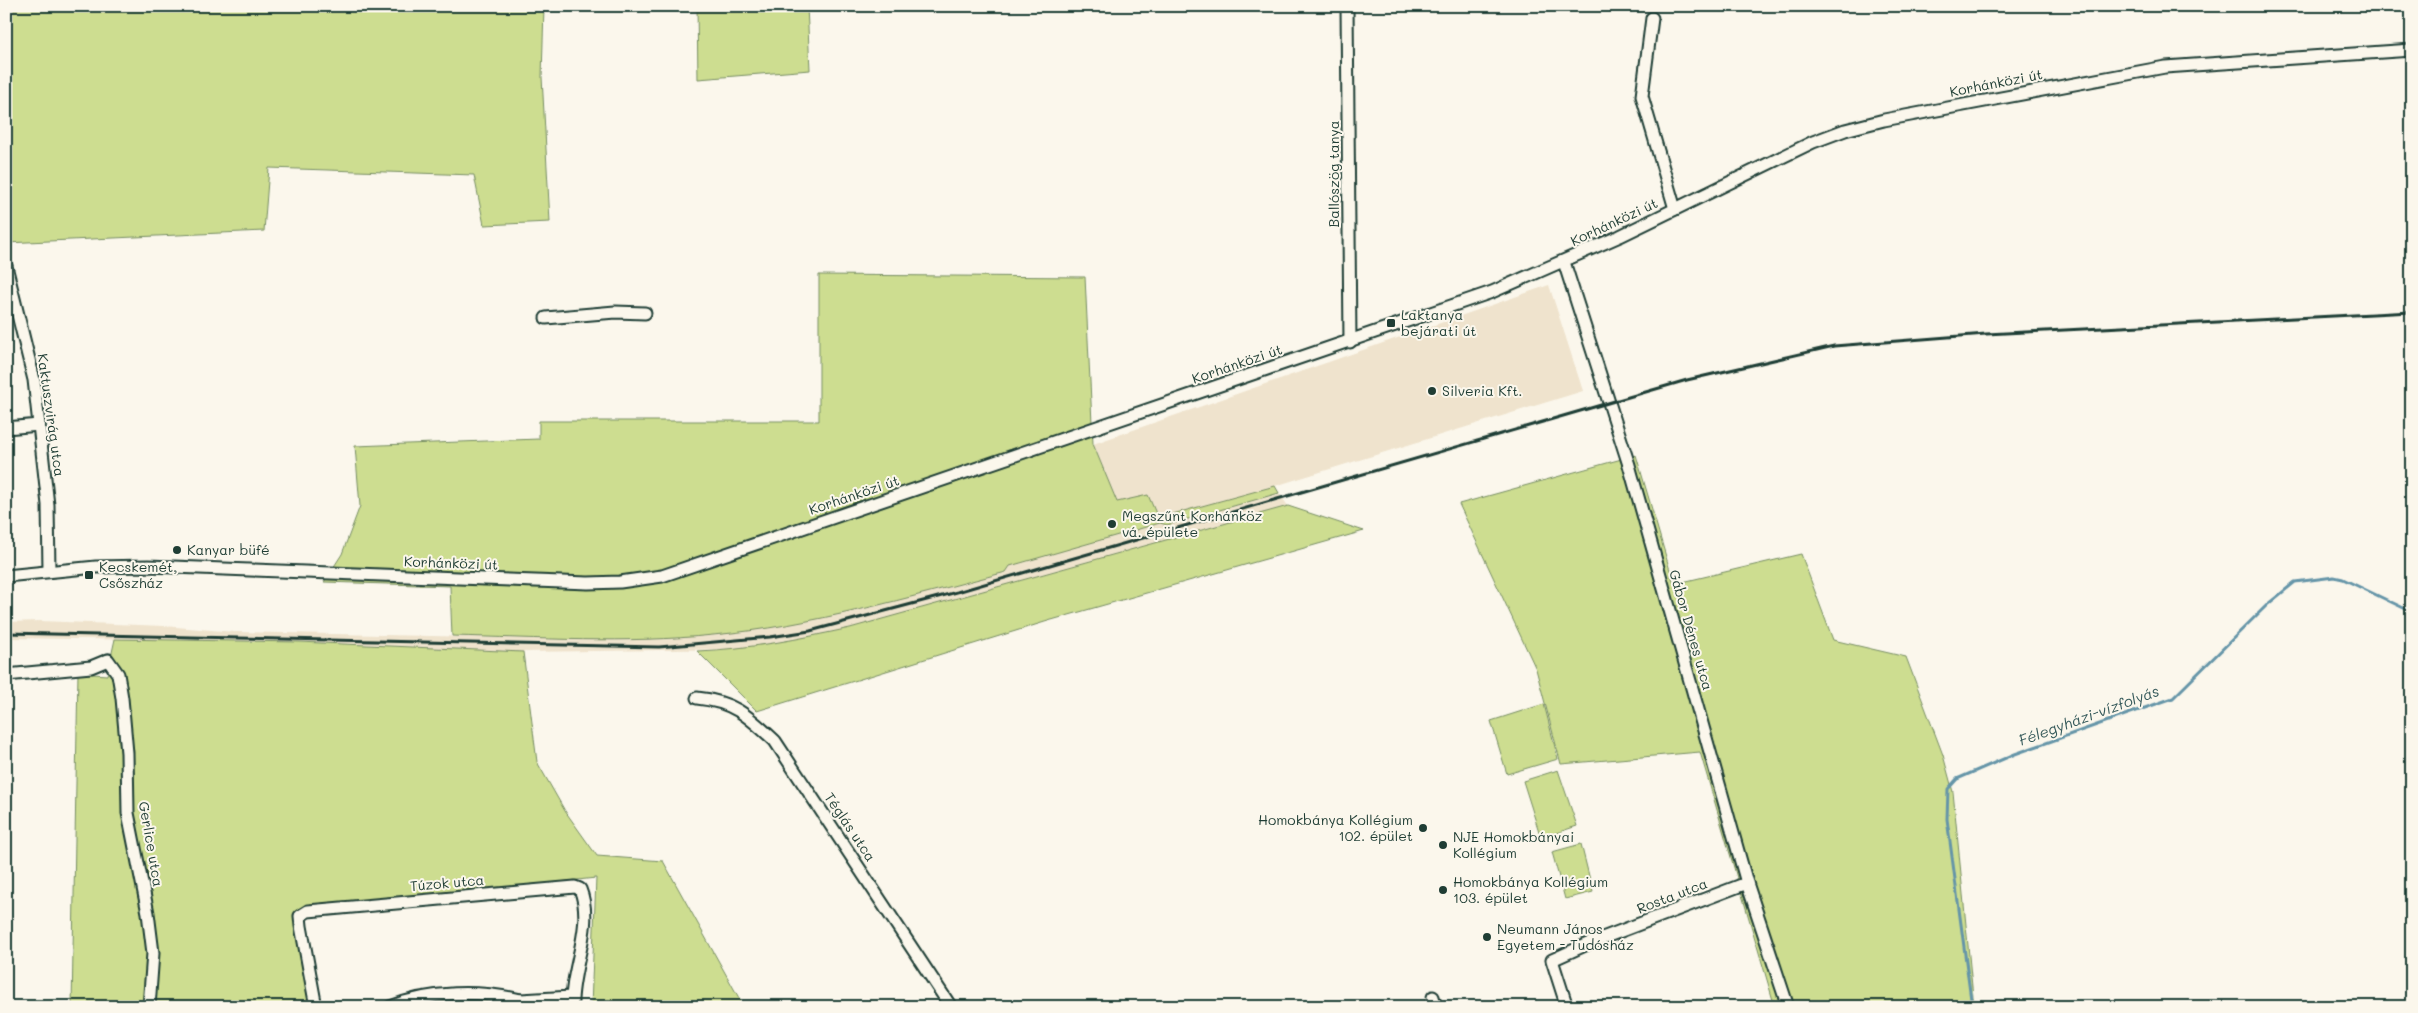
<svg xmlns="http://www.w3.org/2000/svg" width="2418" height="1013" font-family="Mali,sans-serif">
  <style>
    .built { fill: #efe3cd }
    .green { fill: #cddd90; stroke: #768d62 }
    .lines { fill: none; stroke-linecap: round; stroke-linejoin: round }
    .stream { stroke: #6595a8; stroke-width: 3 }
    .minor-casing { stroke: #1f3d34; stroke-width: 15 }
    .minor { stroke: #fbf7ec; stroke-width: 11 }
    .rail { stroke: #1f3d34; stroke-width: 3 }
    .poi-dot { fill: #1f3d34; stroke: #fbf7ec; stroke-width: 2 }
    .labels { text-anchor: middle; stroke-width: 4; stroke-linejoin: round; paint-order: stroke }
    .street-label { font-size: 14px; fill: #1f3d34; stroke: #fbf7ec }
    .poi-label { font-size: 14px; fill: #1f3d34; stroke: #fbf7ec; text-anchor: start }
    .water-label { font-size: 15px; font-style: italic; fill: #365a5b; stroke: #fbf7ec }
  </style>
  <rect width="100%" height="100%" fill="#fbf7ec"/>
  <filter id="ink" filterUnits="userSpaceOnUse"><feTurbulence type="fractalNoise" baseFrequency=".02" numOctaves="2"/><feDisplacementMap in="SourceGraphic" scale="10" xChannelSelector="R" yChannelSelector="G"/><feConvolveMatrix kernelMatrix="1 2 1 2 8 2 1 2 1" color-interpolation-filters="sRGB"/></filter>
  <g filter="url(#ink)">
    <g class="built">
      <polygon points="1549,285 1583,391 1275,486 1158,518 1117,503 1093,444"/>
      <polygon points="1279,493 1288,506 850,628 794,640 742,649 523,652 299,642 6,638 6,622 40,621 164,626 235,632 572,639 713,635 863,609 1005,572 1010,566 1160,523 1167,525"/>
    </g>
    <g class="green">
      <polygon points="6,6 544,6 542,77 550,222 484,225 474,175 269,168 264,231 6,243"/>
      <polygon points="697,6 807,6 810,70 698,79"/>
      <path d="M819,275L1085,277L1093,444L1117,502L1148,495L1158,518L1275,486L1279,493L1167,525L1160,523L1010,566L1006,572C909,597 812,626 713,635C627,644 538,638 452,636L450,586L324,582L342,554L360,506L355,446L539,439V421H819Z"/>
      <polygon points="1636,455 1674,584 1801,554 1833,640 1906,657 1943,755 1953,792 1974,1007 1775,1007 1700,752 1561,764 1536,669 1459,504"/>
      <path d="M1288,506L1364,531L1048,621L757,711L697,651C750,649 799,639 850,628Z"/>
      <polygon points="115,639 299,642 523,652 537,762 565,811 597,856 663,861 744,1007 591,1007 596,878 305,909 319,1007 72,1007 78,673 107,675"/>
      <polygon points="1544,704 1558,759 1507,774 1491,721"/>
      <polygon points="1558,770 1577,826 1541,838 1523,781"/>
      <polygon points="1581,844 1593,892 1565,899 1552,852"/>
      <polygon points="457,998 496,999 500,1002 496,1007 406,1007"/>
    </g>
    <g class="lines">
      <polyline class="stream" points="1972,1007 1947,819 1948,789 1957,779 2015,754 2173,698 2268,604 2295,582 2334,577 2343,579 2412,612"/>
      <g class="minor-casing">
        <g id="minor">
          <polyline points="1347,6 1350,342"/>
          <polyline points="1652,18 1642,96 1675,209"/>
          <polyline points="1564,262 1629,465 1747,883 1788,1007"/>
          <polyline points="6,266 34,380 48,505 49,571"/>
          <polyline points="546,318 615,312 645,313"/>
          <polyline points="6,428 39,425"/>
          <polyline points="6,576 96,567 148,566 588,583 620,582 662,576 1492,292 1620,236 1813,142 1845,130 1884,120 2165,67 2412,50"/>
          <polyline points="6,675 91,667 108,660 118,674 122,698 127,753 128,813 148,913 153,953 149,1007"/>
          <path d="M697,698C735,702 748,716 775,741L951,1007"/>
          <polyline points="1433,997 1436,1007"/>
          <path d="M316,1007L301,926L300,916L308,911L575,887L580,889C595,926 570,969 572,1007"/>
          <path d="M390,1007C431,991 478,990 521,1000"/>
          <polyline points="506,1007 521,1000 571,997"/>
          <polyline points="1567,1007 1552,960 1592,942 1747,883"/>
        </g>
      </g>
      <use href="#minor" class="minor"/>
      <polyline class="rail" points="6,633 659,647 770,637 810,631 957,592 1687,380 1834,346 1986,334 2412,312"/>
    </g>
  </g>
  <g class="poi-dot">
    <rect x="1386" y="318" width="10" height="10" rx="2.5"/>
    <circle cx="1432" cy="391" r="5"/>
    <circle cx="1112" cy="524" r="5"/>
    <circle cx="177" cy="550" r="5"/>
    <rect x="84" y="570" width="10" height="10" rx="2.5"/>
    <circle cx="1423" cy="828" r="5"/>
    <circle cx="1443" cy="845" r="5"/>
    <circle cx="1443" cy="890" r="5"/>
    <circle cx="1487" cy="937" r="5"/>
  </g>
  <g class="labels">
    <g class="street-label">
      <text transform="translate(1996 83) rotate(-11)" y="5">Korhánközi út</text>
      <text transform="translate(1334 174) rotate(-90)" y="5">Ballószög tanya</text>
      <text transform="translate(1614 222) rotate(-25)" y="5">Korhánközi út</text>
      <text transform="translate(1237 364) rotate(-19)" y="5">Korhánközi út</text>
      <text transform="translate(51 415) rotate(82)" y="5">Kaktuszvirág utca</text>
      <text transform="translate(854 495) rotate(-19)" y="5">Korhánközi út</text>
      <text transform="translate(451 563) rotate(2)" y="5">Korhánközi út</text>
      <text transform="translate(1691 630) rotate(74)" y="5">Gábor Dénes utca</text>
      <text transform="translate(850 827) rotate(56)" y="5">Téglás utca</text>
      <text transform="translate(151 844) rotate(80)" y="5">Gerlice utca</text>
      <text transform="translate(447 883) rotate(-5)" y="5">Túzok utca</text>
      <text transform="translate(1672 896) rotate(-21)" y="5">Rosta utca</text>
    </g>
    <g class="poi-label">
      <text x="1401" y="320">Laktanya<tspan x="1401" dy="16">bejárati út</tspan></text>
      <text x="1442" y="396">Silveria Kft.</text>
      <text x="1122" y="521">Megszűnt Korhánköz<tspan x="1122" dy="16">vá. épülete</tspan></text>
      <text x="187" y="555">Kanyar büfé</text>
      <text x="99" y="572">Kecskemét,<tspan x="99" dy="16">Csőszház</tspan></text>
      <text x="1413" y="825" text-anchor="end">Homokbánya Kollégium<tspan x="1413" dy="16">102. épület</tspan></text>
      <text x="1453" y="842">NJE Homokbányai<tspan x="1453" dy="16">Kollégium</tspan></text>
      <text x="1453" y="887">Homokbánya Kollégium<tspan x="1453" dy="16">103. épület</tspan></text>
      <text x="1497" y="934">Neumann János<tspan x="1497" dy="16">Egyetem - Tudósház</tspan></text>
    </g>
    <g class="water-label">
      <text transform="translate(2089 716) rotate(-20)" y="5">Félegyházi-vízfolyás</text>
    </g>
  </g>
  <rect width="2418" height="1013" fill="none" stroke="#fbf7ec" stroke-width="25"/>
  <rect x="12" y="12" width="2393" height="988" fill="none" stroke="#1f3d34" stroke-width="2" filter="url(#ink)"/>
</svg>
